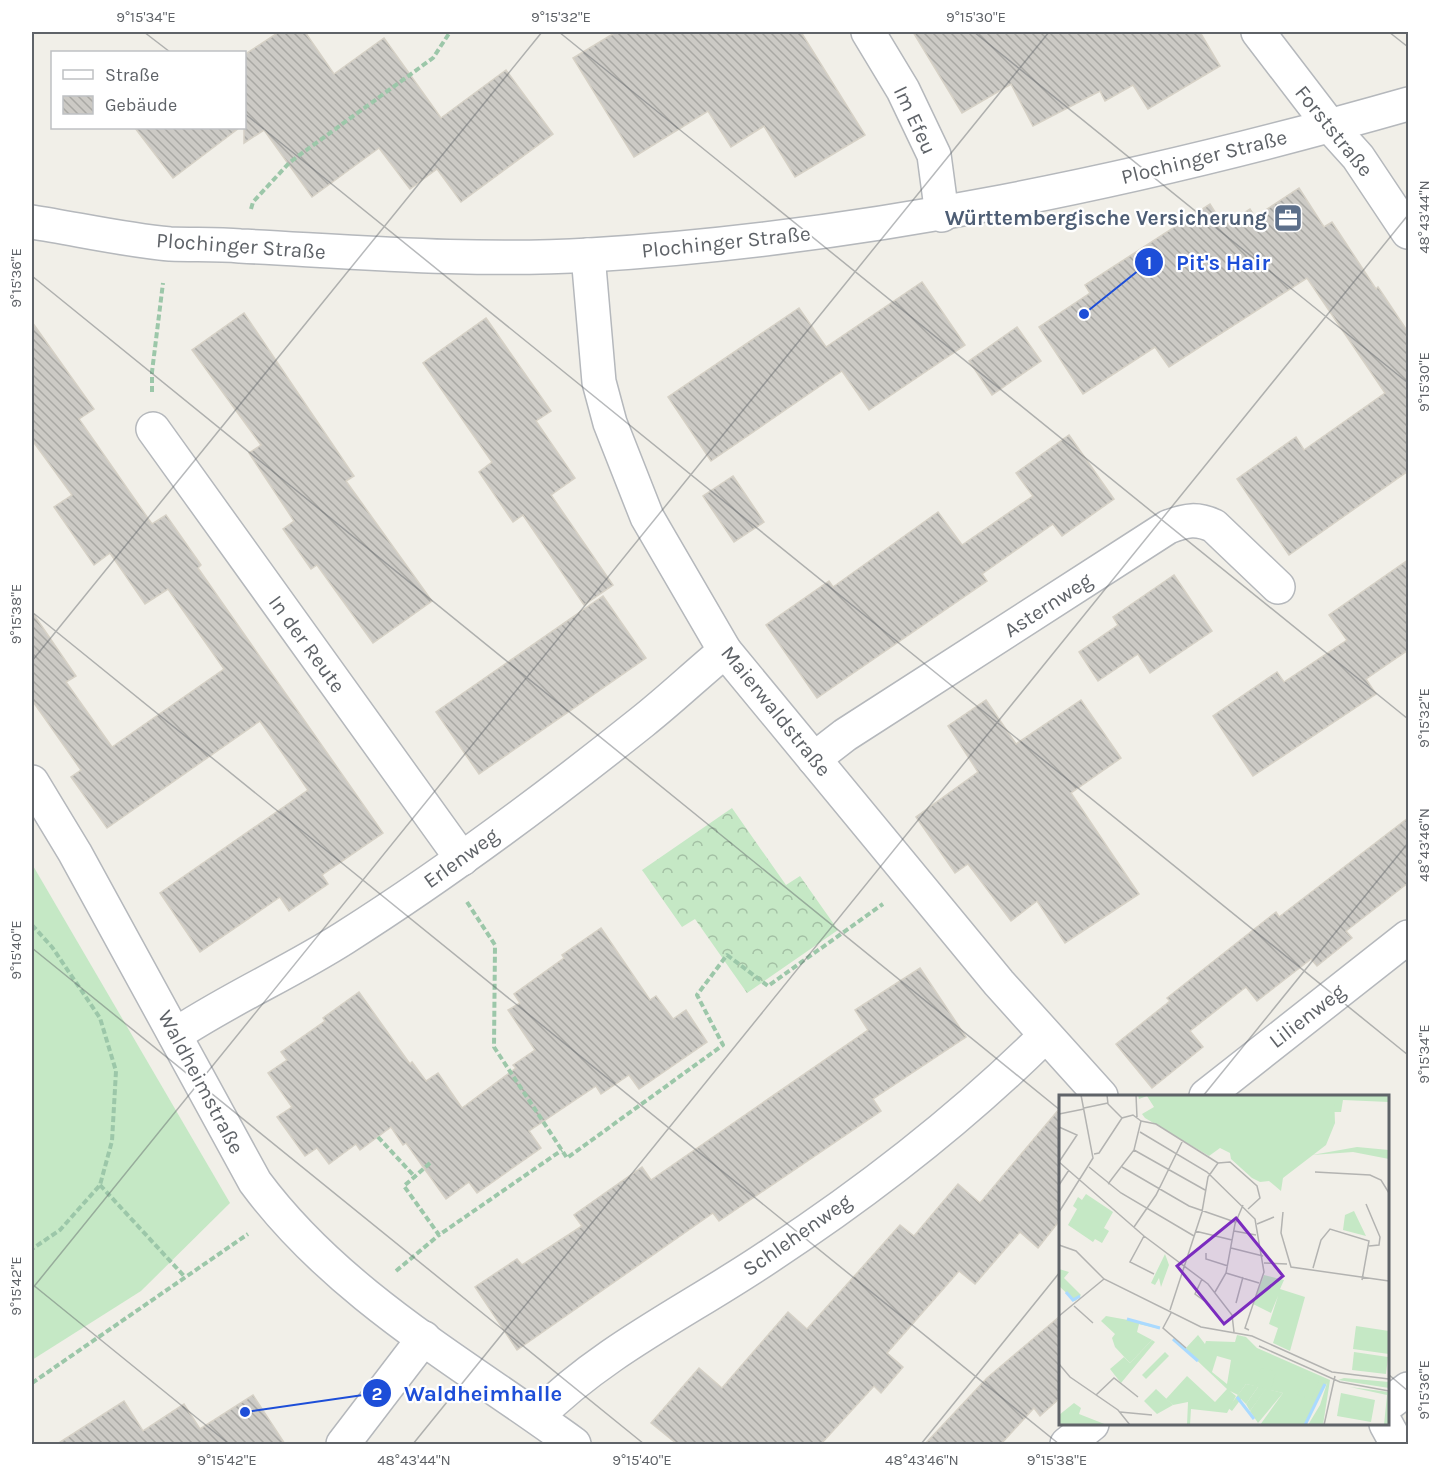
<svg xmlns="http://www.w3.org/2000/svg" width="1440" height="1476" font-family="Karla,sans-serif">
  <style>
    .grass { fill: #c5e8c5 }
    .forest { fill: url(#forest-crowns) }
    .building { fill: url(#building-back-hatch); stroke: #d6d1c6; stroke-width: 1.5 }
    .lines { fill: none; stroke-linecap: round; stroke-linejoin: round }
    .street-casing { stroke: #b5b8bc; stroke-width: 36 }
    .path { stroke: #9cc7a9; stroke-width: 4; stroke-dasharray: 6 3; stroke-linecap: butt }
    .street { stroke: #fff; stroke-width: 33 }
    .ticks { fill: none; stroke: #5f6368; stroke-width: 1.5; stroke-opacity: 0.45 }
    .labels { text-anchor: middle; stroke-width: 4.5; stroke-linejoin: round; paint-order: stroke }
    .street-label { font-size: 21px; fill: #5f6368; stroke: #fff }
    .service-label { font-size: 21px; font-weight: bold; fill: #4e5e75; stroke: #fff; text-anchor: end }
    .inset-river { fill: none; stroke: #aadaff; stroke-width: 3 }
    .inset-road { fill: none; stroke: #b3b3b1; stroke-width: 1.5 }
    .view { fill: #7b2cbf; fill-opacity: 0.15; stroke: #7b2cbf; stroke-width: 3 }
    .inset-edge { fill: none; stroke: #5f6368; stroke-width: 3 }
    .leader { fill: none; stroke: #1d4ed8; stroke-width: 2 }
    .callout-dot { fill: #1d4ed8; stroke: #fff; stroke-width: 2 }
    .mark-label { font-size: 18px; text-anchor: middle; font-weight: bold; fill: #fff }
    .callout-label { font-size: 22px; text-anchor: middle; font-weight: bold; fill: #1d4ed8; stroke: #fff; stroke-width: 4.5; stroke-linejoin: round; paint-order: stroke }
    .neatline { fill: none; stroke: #5f6368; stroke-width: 2 }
    .ticks-label { font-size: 15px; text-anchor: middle; fill: #5f6368 }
  </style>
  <defs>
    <pattern id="forest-crowns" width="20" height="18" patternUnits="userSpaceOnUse" patternTransform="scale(1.5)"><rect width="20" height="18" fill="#c5e8c5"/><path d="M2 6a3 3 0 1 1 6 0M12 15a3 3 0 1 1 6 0" fill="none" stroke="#a3c0a4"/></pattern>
    <pattern id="building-back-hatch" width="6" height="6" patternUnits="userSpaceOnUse" patternTransform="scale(1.5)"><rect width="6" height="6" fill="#cccac5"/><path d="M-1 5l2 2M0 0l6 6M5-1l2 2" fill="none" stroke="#a9a8a4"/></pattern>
  </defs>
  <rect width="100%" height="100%" fill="#f1efe8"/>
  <polygon class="grass" points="32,864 230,1203 141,1291 32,1360"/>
  <polygon class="forest" points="732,808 786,885 800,876 838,930 747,993 695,919 682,927 642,870"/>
  <g class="building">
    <polygon points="279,32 305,32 334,74 384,38 441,118 506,70 553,134 461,202 437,169 410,189 379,148 312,197 264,130 244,143 244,55"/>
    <polygon points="616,32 801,32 865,135 795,177 764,126 731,147 708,111 634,157 573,58"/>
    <polygon points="913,32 1200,32 1220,66 1148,109 1133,85 1105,101 1100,91 1033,126 1011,84 962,113"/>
    <polygon points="135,128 239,128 173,178"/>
    <polygon points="1299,188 1324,227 1332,222 1376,289 1378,287 1408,332 1408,471 1289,555 1237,479 1296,437 1304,450 1385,393 1307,278 1169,367 1155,347 1083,394 1039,327 1090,293 1085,285 1210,204 1224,226 1250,209 1255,217"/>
    <polygon points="922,282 965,345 869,410 842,371 711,461 668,397 799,308 826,347"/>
    <polygon points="244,313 354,476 346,481 432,601 373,643 317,565 311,569 283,529 294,521 249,453 261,445 192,350"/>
    <polygon points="486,318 551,411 536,421 575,478 551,495 613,585 584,605 523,515 513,522 479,472 492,462 423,363"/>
    <polygon points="32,322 94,409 79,419 152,524 166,515 201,565 198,568 383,833 322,875 328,884 289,911 280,897 200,952 160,893 308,790 260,721 107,828 71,777 81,770 34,703 32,704 32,612 76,676 66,682 112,747 224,669 168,589 145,604 110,553 94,565 54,507 72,495 32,440"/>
    <polygon points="1017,327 1041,361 992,395 969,361"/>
    <polygon points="1069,435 1114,499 1062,536 1053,524 982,574 987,581 817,698 766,625 829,581 833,587 938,512 962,545 1033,496 1016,473"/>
    <polygon points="733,476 764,522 734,542 703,496"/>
    <polygon points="1408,560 1408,650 1366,679 1376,694 1253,776 1213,716 1277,672 1284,682 1347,640 1329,615"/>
    <polygon points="1174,575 1212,631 1150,673 1138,654 1098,681 1079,652 1118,625 1113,617"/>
    <polygon points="603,596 646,658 479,774 436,712"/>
    <polygon points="986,700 1016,744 1081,700 1121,758 1071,793 1139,894 1065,943 1037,901 1011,921 968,864 955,873 916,817 978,772 948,726"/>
    <polygon points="1408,818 1408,883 1346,931 1352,938 1317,966 1311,959 1257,1001 1246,987 1190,1031 1203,1047 1152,1088 1116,1044 1170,1001 1167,998 1276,912 1279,917"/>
    <polygon points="601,928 650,1000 656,996 673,1019 686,1010 707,1042 639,1089 629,1075 601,1094 596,1086 529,1131 541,1148 477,1193 469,1182 446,1199 406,1143 403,1145 391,1127 360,1150 356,1144 329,1164 317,1148 305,1156 277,1117 292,1107 268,1073 287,1060 281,1052 325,1021 323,1018 359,992 410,1064 412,1062 426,1081 438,1073 462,1108 516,1068 513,1065 535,1050 508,1010 520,1003 514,994 564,958 562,955"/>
    <polygon points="920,968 966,1037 873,1099 881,1111 719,1221 713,1213 517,1350 475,1287 517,1259 522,1265 582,1226 574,1215 642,1167 651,1180 868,1030 855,1010"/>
    <polygon points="1060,1108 1060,1220 1038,1248 1020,1232 975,1284 959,1271 887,1353 903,1367 881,1393 874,1386 821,1444 677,1444 651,1423 699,1368 722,1388 788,1312 807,1329 900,1225 914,1236 958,1184 980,1203"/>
    <polygon points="1060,1316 1060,1398 1040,1416 1034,1408 1001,1444 925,1444 987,1378"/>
    <polygon points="253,1395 285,1444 57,1444 124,1401 143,1431 184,1404 200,1429"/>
  </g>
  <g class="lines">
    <g class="street-casing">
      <g id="street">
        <polyline points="868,32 903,90 934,155 942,215"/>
        <polyline points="1258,32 1330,126 1358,157 1408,232"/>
        <path d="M32,222C77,229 124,240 170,244C193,245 217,244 240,246C357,252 473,262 590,255C868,238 1141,180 1408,104"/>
        <polyline points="588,255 599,382 610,423 647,517 725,651 999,983 1101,1096"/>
        <polyline points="153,429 462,859"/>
        <path d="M814,759L845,735L1168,527C1186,520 1197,518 1214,526L1278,587"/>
        <path d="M32,782L75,853L255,1182C338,1294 463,1363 574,1444"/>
        <path d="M175,1035C229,999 289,973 344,938C448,872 547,798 642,722C671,699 697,674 725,651"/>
        <polyline points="1206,1096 1408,937"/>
        <polyline points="1388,1404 1408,1389"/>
        <path d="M537,1417C602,1351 691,1309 768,1257C867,1192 961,1119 1045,1036"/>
        <polyline points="1386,1424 1397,1444"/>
        <polyline points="343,1444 424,1338"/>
        <polyline points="1067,1444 1092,1424"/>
      </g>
    </g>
    <g class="path">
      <polyline points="251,209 253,202 290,162 433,58 450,32"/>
      <polyline points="152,392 152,372 163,283"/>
      <polyline points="467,902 495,945 494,1047 567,1158 723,1045 697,995 727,955 768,986 883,904"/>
      <polyline points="32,925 52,947 100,1018 116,1071 112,1141 100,1185 60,1230 32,1249"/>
      <polyline points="378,1137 416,1178"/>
      <polyline points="430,1163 404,1186 439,1235 562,1150"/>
      <polyline points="100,1185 184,1276"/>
      <polyline points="396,1271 439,1235"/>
      <polyline points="32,1383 248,1234"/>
    </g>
    <use href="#street" class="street"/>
  </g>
  <path class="ticks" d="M144,32L170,52M559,32L1408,719M974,32L1408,383M1389,32L1408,47M32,34L34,32M244,113L1408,1055M32,276L1060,1110M32,612L1059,1444M32,661L542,32M32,948L644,1444M1203,1096L1408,843M32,1284L229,1444M32,1289L1049,32M1388,1374L1408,1391M413,1444L1408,215M921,1444L1060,1272"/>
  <defs>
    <g id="office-square" transform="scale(1.5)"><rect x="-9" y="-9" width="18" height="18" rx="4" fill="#5c6f8a" stroke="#fff"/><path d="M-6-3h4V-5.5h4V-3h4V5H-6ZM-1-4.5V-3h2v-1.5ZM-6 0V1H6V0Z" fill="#fff"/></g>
  </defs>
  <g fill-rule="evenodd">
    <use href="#office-square" x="1288" y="218"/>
  </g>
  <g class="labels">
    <g class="street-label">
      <text transform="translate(915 120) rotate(65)" y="7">Im Efeu</text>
      <text transform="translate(1334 131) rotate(51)" y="7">Forststraße</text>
      <text transform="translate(1204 157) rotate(-14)" y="7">Plochinger Straße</text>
      <text transform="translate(726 242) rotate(-6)" y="7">Plochinger Straße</text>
      <text transform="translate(241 246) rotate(4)" y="7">Plochinger Straße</text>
      <text transform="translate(1048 605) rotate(-33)" y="7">Asternweg</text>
      <text transform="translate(307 644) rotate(54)" y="7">In der Reute</text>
      <text transform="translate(776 711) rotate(51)" y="7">Maierwaldstraße</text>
      <text transform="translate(461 858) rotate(-36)" y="7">Erlenweg</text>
      <text transform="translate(1307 1016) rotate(-38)" y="7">Lilienweg</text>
      <text transform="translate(201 1082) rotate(62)" y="7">Waldheimstraße</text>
      <text transform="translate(797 1235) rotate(-35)" y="7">Schlehenweg</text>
    </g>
    <g class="service-label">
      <text x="1267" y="225">Württembergische Versicherung</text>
    </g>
  </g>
  <g transform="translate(1059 1095)">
    <rect width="330" height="330" fill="#f1efe8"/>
    <path d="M275,0H330V7L284,5L282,17H274ZM298,52L330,55V64L294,57L253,60ZM295,116L307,141L284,135L286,120ZM106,159L110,170L102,192L100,183L96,190L92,188ZM205,180L225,185L221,194L246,202L231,256L214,248L219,233L210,229L219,201L212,218L194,209ZM47,221L91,229L101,234L80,229L78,237L93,245L71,268L56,252L53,243L56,239L42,226ZM297,231L330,236V259L294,254ZM139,240L146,249L147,246L176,247L178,240L187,242L198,253L271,285L264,330H249L261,310L268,288L245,330H201L224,298L207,294L191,316L187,309L199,292L187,289L179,300L171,296L177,301L168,318L132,314L131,330H128L129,307L114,310L107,304L128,281L156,307L168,294L126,254ZM158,261L172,265L168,289L153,277ZM295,257L329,262L327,279L293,275ZM285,283L330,287V293L279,285ZM291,292L330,297V330H325L328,300ZM282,298L316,305L312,327L278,321ZM15,308L22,313L20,319L48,330H0V320Z" fill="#c5e8c5" fill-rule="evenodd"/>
    <path d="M79,0H275L276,28L267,50L224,83L222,96L210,86L201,87L193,83L172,64L171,58L161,53L150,61L86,23L83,19L95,12L88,1L80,4ZM0,174L10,177L5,183L22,200L16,206L0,191ZM97,294L114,310L98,319L85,306Z" fill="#c5e8c5"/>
    <path d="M27,99L54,117L45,133L50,136L43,148L36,144L34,147L9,130L18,114L14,111L19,102L23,105Z" fill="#c5e8c5"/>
    <path d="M93,245L96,247L62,288L51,274L65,262L71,268ZM106,257L110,261L87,284L83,280ZM202,273L217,276L212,295L224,298L199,328L191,316L207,293L199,292L187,309L182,304L173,316L169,313L187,289L197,291ZM244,282L260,285L253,304L238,300Z" fill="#c5e8c5"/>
    <path class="inset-river" d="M7,197L14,205L21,201M68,224L101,233M114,244L139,266M178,302L195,324M246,330L266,289"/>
    <path class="inset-road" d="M48,0L49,9L63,23M77,0L78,22M25,13L49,8M0,19L25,14M82,26L97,29L159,68M0,32L18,40L0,67M81,37L148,77L196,124L205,177L186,233L190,235M75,55L146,95M35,59L40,58L63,23L74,20L82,26M0,67L85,141L149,189L173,220L175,237M159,68L171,67L198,91L201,103L189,114M30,72L62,98L135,141M63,72L130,111L176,127M256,77L311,80L322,85L330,98M49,89L75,55L82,26M0,90L10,75M307,109L321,142L320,150L310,151M0,117L34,63L22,0M224,117L222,138L232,172L330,186M198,129L215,122M75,132L97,100L124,45M136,136L173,145M175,136L197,140M85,141L71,167L95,179M0,150L17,156L45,184L142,232L193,241L273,277L330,284M172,153L204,161M147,158V164L169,171M205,168L228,169M254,173L262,145L271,134L310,146L303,185M167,178L200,188M143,184L136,199L151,210M156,197L167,178L176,129L184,110M177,208L184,182M15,211L34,228M111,215L143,117L149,82L159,68M112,218L104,233L127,253M0,221L45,184M200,251L281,287L330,296M0,269L11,282L59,315L71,330M37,300L55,283L79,302M61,317L93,320M265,330L276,281"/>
    <path class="view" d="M177,123L224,181L165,229L118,171Z"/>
    <rect width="330" height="330" class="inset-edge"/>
  </g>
  <path class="leader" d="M1084 314L1149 262M245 1412L377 1393"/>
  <g class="callout-dot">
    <circle cx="1084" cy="314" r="6"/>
    <circle cx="245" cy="1412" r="6"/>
    <circle cx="1149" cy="262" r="15"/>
    <circle cx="377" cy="1393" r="15"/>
  </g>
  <g class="mark-label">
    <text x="1149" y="269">1</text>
    <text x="377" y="1400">2</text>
  </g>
  <g class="callout-label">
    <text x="1223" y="270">Pit's Hair</text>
    <text x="483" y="1401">Waldheimhalle</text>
  </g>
  <rect width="1440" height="1476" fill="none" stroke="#ffffff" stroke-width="66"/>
  <rect x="51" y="51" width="195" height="78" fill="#ffffff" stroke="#bfc1c3" stroke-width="1.5"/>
  <rect x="63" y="70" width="30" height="9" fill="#ffffff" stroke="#bfc1c3" stroke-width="1.5"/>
  <text x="105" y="81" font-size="18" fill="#5f6368">Straße</text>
  <rect x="63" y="96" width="30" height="18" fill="url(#building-back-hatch)" stroke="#bfc1c3" stroke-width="1.5"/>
  <text x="105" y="111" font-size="18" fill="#5f6368">Gebäude</text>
  <rect x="33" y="33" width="1374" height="1410" class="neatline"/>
  <g class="ticks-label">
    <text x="146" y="22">9°15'34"E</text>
    <text x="561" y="22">9°15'32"E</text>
    <text x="976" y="22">9°15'30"E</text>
    <text transform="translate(1424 217) rotate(-90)" y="5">48°43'44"N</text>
    <text transform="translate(16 278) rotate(-90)" y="5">9°15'36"E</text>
    <text transform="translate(1424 382) rotate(-90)" y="5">9°15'30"E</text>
    <text transform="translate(16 614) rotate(-90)" y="5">9°15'38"E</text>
    <text transform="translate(1424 718) rotate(-90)" y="5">9°15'32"E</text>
    <text transform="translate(1424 845) rotate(-90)" y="5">48°43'46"N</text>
    <text transform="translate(16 950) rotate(-90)" y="5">9°15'40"E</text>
    <text transform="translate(1424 1054) rotate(-90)" y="5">9°15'34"E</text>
    <text transform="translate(16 1286) rotate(-90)" y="5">9°15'42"E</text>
    <text transform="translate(1424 1390) rotate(-90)" y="5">9°15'36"E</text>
    <text x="227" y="1465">9°15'42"E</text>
    <text x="414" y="1465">48°43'44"N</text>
    <text x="642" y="1465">9°15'40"E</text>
    <text x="922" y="1465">48°43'46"N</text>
    <text x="1057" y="1465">9°15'38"E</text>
  </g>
</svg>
